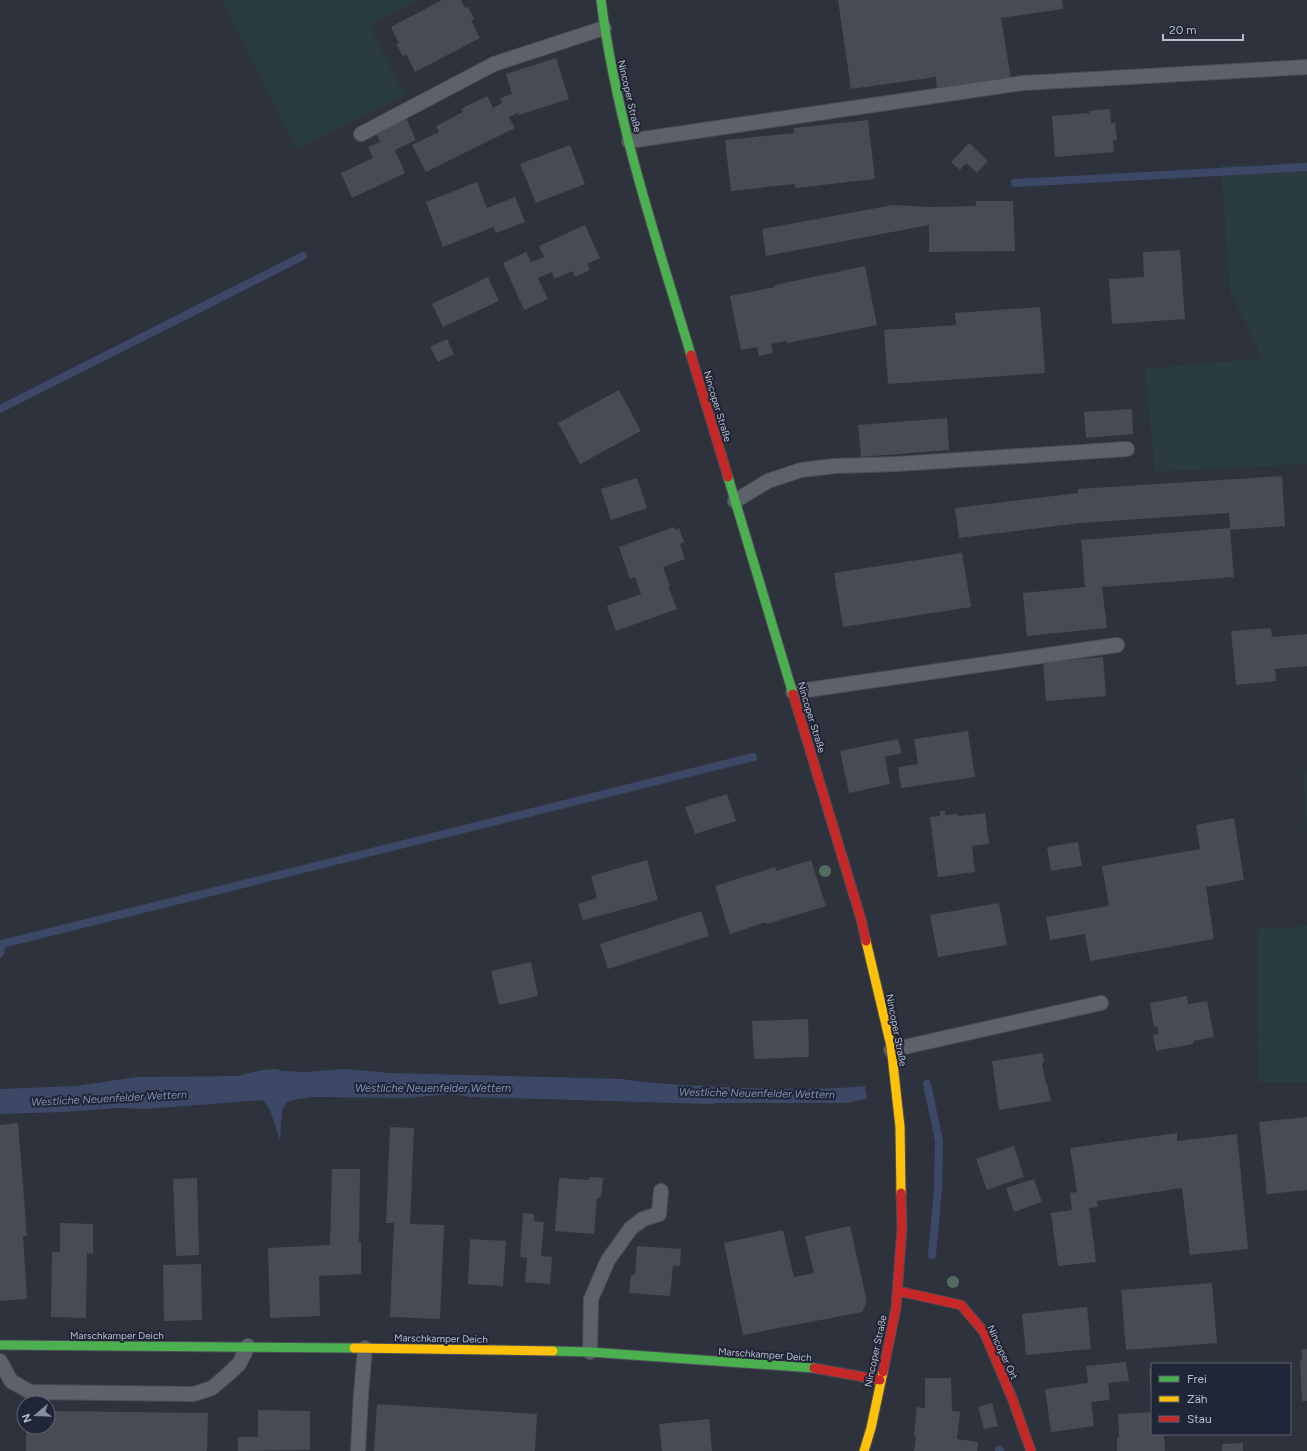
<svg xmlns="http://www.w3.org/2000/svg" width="1307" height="1451" font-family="Figtree,sans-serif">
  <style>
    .green { fill: #2a3b42 }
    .water { fill: #3c4866 }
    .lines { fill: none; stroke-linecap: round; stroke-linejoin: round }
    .stream { stroke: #3c4866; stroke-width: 8 }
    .building { fill: #474b54 }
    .lane-casing { stroke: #4b4e56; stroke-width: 16 }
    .fast-casing { stroke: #4b4e56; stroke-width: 11 }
    .slow-casing { stroke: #4b4e56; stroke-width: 11 }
    .jam-casing { stroke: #4b4e56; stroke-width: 11 }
    .lane { stroke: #5d616a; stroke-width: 14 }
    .fast { stroke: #4caf50; stroke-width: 9 }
    .slow { stroke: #ffc107; stroke-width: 9 }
    .jam { stroke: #c62828; stroke-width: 9 }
    .tree { fill: #526c61 }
    .labels { text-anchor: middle; stroke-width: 4; stroke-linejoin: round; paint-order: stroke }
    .street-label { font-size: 10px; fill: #b8bdcc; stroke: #202637 }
    .water-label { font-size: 11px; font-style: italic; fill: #808eb2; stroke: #202637 }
  </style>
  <rect width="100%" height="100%" fill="#2d323c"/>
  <g class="green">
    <polygon points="221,0 419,0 370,25 405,96 296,150"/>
    <polygon points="1307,162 1307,464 1155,472 1145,369 1263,358 1230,291 1221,165 1250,166"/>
    <polygon points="1307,773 1307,836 1304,774"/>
    <polygon points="1307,926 1307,1082 1259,1082 1257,929"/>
  </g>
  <path class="water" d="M275,1069L283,1071L305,1072L346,1069L389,1073L622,1079C662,1085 701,1086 741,1088C783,1089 824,1090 865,1086L867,1099L845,1103H718L709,1104L471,1097L450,1094L408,1098L313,1097L293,1100L286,1103L282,1111L280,1140L270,1110L263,1100L146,1109L119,1108L63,1112L0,1114V1089L76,1086L137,1077L237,1076L263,1070Z"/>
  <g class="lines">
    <g class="stream">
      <polyline points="1015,183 1307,167"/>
      <polyline points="0,409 303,256"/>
      <polyline points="0,953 2,944 753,757"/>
      <polyline points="927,1084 939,1141 938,1189 932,1255"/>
      <polyline points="999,1450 1000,1451"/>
    </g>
  </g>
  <g class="building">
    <polygon points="442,0 461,0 465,8 468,7 474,19 471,20 480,38 415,72 406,54 403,56 396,44 399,43 391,27"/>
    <polygon points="838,0 1062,0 1063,9 1001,18 1011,79 937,90 936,77 851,89"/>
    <polygon points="556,58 569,99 519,115 518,113 509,117 515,128 426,172 412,145 439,132 436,126 463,112 461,109 487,96 493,108 502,103 500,98 512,94 506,74"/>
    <polygon points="1110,109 1111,123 1115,123 1117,140 1113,140 1114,152 1055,157 1052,116 1090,113 1089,111"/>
    <polygon points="406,118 416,140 395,150 405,173 352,198 341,173 373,158 368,147 380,142 376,132"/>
    <polygon points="868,120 875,179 795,188 795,184 731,191 725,140 794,133 794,128"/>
    <polygon points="969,143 988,161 977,173 966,163 960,170 951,162"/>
    <polygon points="570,145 585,184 536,203 520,164"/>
    <polygon points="477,182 487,208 515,197 525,222 496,233 493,227 443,247 426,202"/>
    <polygon points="976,201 1013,201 1015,251 929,252 929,225 766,256 762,229 893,205 929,207 976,206"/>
    <polygon points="585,225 600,258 587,264 590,270 575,277 573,271 554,279 552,272 538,278 548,299 524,310 503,263 526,252 531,262 544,257 539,246"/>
    <polygon points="1180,250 1185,319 1112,324 1109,279 1144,277 1143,252"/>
    <polygon points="865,266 877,325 787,343 786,341 771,344 773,353 759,356 757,347 741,350 730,296 775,287 775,285"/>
    <polygon points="488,277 499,301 443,327 432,304"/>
    <polygon points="1040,307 1045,373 888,384 884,330 956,325 955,313"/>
    <polygon points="447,339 454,354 438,362 430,347"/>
    <polygon points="619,390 641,431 580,464 558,423"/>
    <polygon points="1132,409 1133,434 1086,438 1084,412"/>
    <polygon points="947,418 949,450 861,457 858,425"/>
    <polygon points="1282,476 1285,526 1230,530 1234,577 1102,587 1107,628 1027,636 1023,593 1085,587 1081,540 1230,528 1229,513 1080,523 959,538 955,508 1078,493 1078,489"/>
    <polygon points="637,478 647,508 611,520 601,489"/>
    <polygon points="674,527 675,530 679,528 684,542 680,544 685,559 663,567 670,586 668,586 677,609 616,631 607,606 641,594 635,577 630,579 619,547"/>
    <polygon points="962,553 971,607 843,627 834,573"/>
    <polygon points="1271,628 1272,637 1307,634 1307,666 1275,669 1276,681 1236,685 1231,631"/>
    <polygon points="1103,657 1106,696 1046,701 1043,662"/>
    <polygon points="968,731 975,777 901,788 898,767 918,764 914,739"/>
    <polygon points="898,739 902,753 885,757 890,784 849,793 840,751"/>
    <polygon points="727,794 736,821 695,834 685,807"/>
    <polygon points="940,811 945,811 945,815 958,814 959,816 985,813 989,844 972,846 975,872 938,877 930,817 940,816"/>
    <polygon points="1234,818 1244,880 1206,887 1214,939 1090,961 1085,934 1050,940 1046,917 1109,906 1102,866 1200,849 1196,825"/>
    <polygon points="1078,842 1082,866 1051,871 1047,847"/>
    <polygon points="647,860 658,900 583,920 578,904 597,898 591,876"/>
    <polygon points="811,860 826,906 767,924 766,922 730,934 715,886 775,867 776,871"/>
    <polygon points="999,903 1007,945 938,957 930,915"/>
    <polygon points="701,911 709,936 608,969 600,944"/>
    <polygon points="531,962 538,996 499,1005 491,971"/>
    <polygon points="1187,996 1188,1004 1207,1001 1214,1037 1193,1041 1193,1044 1156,1051 1153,1035 1158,1034 1157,1027 1154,1027 1150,1003"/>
    <polygon points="808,1019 809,1057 754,1059 752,1021"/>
    <polygon points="1043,1053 1044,1062 1042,1063 1046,1084 1047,1084 1051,1101 999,1110 992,1061"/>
    <polygon points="1307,1117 1307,1190 1267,1194 1259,1122"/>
    <polygon points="18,1123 27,1236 23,1236 27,1299 0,1301 0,1125"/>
    <polygon points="390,1127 414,1128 410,1224 444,1225 440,1319 390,1317 394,1223 386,1223"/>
    <polygon points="1177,1133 1177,1141 1237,1134 1248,1249 1190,1255 1182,1188 1097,1201 1098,1207 1089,1208 1096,1262 1058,1266 1051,1213 1072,1210 1070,1193 1077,1192 1070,1148"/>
    <polygon points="1014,1146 1024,1177 987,1190 976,1159"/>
    <polygon points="332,1169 360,1169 359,1242 361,1242 361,1274 319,1276 320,1316 270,1318 268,1248 330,1245"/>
    <polygon points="589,1177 603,1178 601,1198 597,1198 594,1234 555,1231 559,1178 589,1180"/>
    <polygon points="197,1178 199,1255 176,1256 173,1179"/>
    <polygon points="1034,1179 1042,1202 1014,1212 1006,1188"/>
    <polygon points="523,1213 534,1214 534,1221 544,1222 541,1256 552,1257 550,1284 525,1282 527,1258 520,1257"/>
    <polygon points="60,1223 93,1224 93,1254 87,1253 86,1318 51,1317 52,1252 60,1252"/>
    <polygon points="850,1226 867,1302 862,1312 743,1335 724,1243 783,1230 794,1277 814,1273 805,1236"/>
    <polygon points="470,1239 506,1241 503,1286 468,1284"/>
    <polygon points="637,1246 681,1249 680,1266 673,1266 670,1296 629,1293 631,1275 635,1275"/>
    <polygon points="201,1264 202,1320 164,1321 163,1265"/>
    <polygon points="1212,1283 1217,1343 1126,1350 1121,1290"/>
    <polygon points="1087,1307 1091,1349 1026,1355 1022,1314"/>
    <polygon points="1307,1349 1307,1401 1302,1401 1300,1360 1302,1360 1301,1350"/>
    <polygon points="1126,1362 1129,1381 1108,1383 1110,1400 1091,1402 1094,1426 1051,1432 1045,1389 1088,1383 1086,1366"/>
    <polygon points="1149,1369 1152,1369 1152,1393 1151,1393"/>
    <polygon points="925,1378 951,1378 952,1411 960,1412 957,1439 978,1442 977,1451 914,1451 916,1437 914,1437 917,1407 925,1408"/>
    <polygon points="992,1403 998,1426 984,1429 978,1407"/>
    <polygon points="377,1404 537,1414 535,1451 374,1451"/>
    <polygon points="258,1410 310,1411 310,1450 238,1451 238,1437 258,1437"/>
    <polygon points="48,1411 208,1413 207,1451 26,1451 26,1427 48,1427"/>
    <polygon points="1152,1412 1152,1434 1164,1434 1165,1451 1117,1451 1117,1437 1119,1437 1118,1414"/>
    <polygon points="709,1419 712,1451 662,1451 659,1424"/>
    <polygon points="1243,1443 1243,1451 1222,1451 1222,1444"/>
  </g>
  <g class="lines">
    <g class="lane-casing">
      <g id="lane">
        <polyline points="361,134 494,64 604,28"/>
        <polyline points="629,141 1023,83 1307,67"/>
        <polyline points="735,501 768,481 801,470 835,466 897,464 1127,449"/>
        <polyline points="793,692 1117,645"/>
        <polyline points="891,1050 1101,1003"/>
        <polyline points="590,1352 591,1299 608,1260 631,1228 643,1219 659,1214 661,1191"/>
        <polyline points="0,1361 11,1381 30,1392 194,1394 212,1388 226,1376 239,1364 248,1346"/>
        <polyline points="358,1451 361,1394 365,1348"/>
      </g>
    </g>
    <g class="fast-casing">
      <g id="fast">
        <path d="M601,0C616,121 656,238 691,355"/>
        <polyline points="728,477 793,694"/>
        <polyline points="0,1345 354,1348"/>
        <polyline points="553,1351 590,1352 814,1368"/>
      </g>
    </g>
    <g class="slow-casing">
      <g id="slow">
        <polyline points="866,941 891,1046 900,1127 901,1193"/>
        <polyline points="354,1348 553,1351"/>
        <polyline points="864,1451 871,1428 883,1372"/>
      </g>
    </g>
    <g class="jam-casing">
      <g id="jam">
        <polyline points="691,355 728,477"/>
        <polyline points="793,694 861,919 866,941"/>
        <polyline points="898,1291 961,1305 984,1332 1012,1398 1031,1451"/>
        <polyline points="814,1368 880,1380"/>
        <polyline points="883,1372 896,1308 902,1228 901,1193"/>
      </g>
    </g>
    <use href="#lane" class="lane"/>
    <use href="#fast" class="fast"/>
    <use href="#slow" class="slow"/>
    <use href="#jam" class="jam"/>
  </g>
  <g class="tree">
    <circle cx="825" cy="871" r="6"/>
    <circle cx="953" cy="1282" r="6"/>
  </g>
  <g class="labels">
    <g class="street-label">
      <text transform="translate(630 96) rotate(77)" y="4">Nincoper Straße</text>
      <text transform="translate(718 406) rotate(73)" y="4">Nincoper Straße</text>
      <text transform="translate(812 717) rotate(73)" y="4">Nincoper Straße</text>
      <text transform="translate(897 1030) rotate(79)" y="4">Nincoper Straße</text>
      <text x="117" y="1339">Marschkamper Deich</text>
      <text transform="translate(441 1338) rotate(1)" y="4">Marschkamper Deich</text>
      <text transform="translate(875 1351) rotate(-78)" y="4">Nincoper Straße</text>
      <text transform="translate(1003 1352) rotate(65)" y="4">Nincoper Ort</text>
      <text transform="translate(765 1354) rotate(4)" y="4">Marschkamper Deich</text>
    </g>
    <g class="water-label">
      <text x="433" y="1092">Westliche Neuenfelder Wettern</text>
      <text transform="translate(757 1093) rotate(1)" y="4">Westliche Neuenfelder Wettern</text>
      <text transform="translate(109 1098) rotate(-3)" y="4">Westliche Neuenfelder Wettern</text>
    </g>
  </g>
  <rect x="1151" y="1363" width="140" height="72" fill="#202637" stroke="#5d6273"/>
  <rect x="1159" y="1376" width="20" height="6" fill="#4caf50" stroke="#5d6273"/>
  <text x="1187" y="1383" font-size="12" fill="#b8bdcc">Frei</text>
  <rect x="1159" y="1396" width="20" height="6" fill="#ffc107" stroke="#5d6273"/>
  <text x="1187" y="1403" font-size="12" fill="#b8bdcc">Zäh</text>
  <rect x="1159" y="1416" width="20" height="6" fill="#c62828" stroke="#5d6273"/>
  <text x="1187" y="1423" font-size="12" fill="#b8bdcc">Stau</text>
  <g transform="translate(36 1415) rotate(251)"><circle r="19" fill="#202637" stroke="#5d6273"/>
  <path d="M0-3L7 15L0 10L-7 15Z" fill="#878c9a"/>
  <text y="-6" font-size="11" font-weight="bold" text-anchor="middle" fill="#b8bdcc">N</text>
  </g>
  <path d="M1163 34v6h80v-6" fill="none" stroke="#b8bdcc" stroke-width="2"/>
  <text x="1169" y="34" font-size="12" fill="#b8bdcc" stroke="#202637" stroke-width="3" paint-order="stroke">20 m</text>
</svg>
